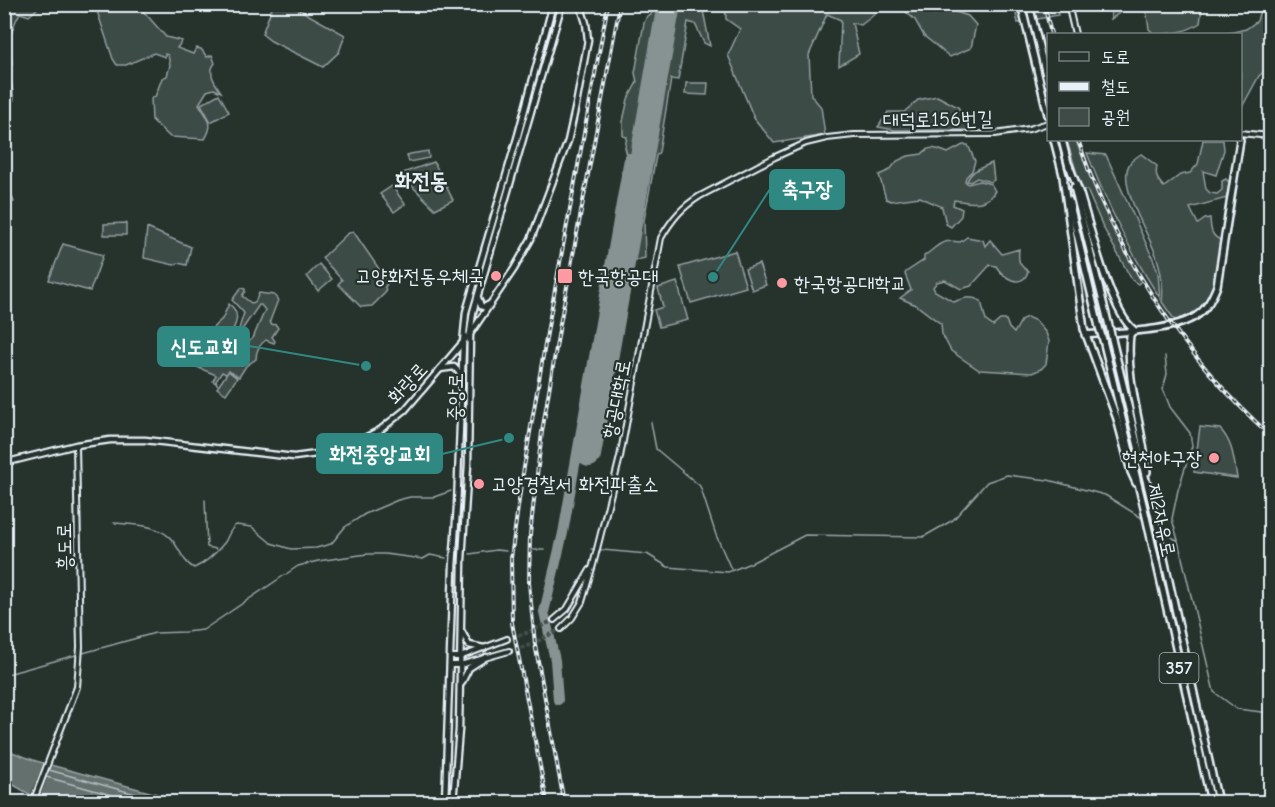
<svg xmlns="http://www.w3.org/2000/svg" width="1275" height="807" font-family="'Comic Neue','Poor Story',sans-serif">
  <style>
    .green { fill: #3e4b47; stroke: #939ea0; stroke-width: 1.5 }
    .water { fill: #636f6d; stroke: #98a3a5; stroke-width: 1.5 }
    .pier { fill: #26332d }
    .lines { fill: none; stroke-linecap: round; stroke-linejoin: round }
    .shore { stroke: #b3bdc0; stroke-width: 1.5 }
    .stream { stroke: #98a3a5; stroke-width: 1.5 }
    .taxiway { stroke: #879292; stroke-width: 10 }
    .runway { stroke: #879292; stroke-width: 24 }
    .tertiary-tunnel { stroke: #43504b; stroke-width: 4; stroke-dasharray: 4 2; stroke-linecap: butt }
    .tertiary-casing { stroke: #e8f1f8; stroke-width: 8 }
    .secondary-casing { stroke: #e8f1f8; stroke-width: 9 }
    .primary-casing { stroke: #e8f1f8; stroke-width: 9 }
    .trunk-casing { stroke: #e8f1f8; stroke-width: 10 }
    .tertiary { stroke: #26332d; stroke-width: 4 }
    .secondary { stroke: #26332d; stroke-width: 4.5 }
    .primary { stroke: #26332d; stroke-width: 4.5 }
    .trunk { stroke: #26332d; stroke-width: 5 }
    .rail-casing { stroke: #e8f1f8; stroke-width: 4 }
    .rail { stroke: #26332d; stroke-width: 1.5; stroke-dasharray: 4.5; stroke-linecap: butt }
    .trunk-bridge-casing { stroke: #e8f1f8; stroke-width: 10; stroke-linecap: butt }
    .trunk-bridge { stroke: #26332d; stroke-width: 5 }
    .poi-dot { fill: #ff9aa2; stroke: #26332d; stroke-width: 2 }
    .labels { text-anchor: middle; stroke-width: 4.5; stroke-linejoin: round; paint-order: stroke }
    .shield { fill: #26332d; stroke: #aeb8bb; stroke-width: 1.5 }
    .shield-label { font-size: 18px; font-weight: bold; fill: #e8f1f8 }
    .street-label { font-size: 20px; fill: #e8f1f8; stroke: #26332d }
    .poi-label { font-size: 20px; fill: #e8f1f8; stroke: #26332d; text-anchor: start }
    .quarter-label { font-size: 22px; font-weight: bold; fill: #e8f1f8; stroke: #26332d }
    .leader { fill: none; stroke: #308883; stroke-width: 2 }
    .callout-dot { fill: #308883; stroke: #26332d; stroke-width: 2 }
    .callout { fill: #308883; stroke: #308883; stroke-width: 2 }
    .callout-label { font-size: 21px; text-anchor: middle; font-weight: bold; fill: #fff }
  </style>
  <rect width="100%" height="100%" fill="#26332d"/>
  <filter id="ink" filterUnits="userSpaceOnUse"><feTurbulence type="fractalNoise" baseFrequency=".0167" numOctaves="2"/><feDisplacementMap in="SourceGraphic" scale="12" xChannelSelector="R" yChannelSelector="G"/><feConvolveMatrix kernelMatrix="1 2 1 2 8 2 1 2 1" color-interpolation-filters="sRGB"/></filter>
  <g filter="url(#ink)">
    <g class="green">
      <polygon points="289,4 345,35 339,52 323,67 271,41 262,34 273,5"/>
      <polygon points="754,4 886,5 861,25 852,23 859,54 839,66 841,20 827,14 809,55 811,95 821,107 825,135 774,143 754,118 728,55 740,29 726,19 725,5 735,5 748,9"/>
      <path d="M4,5H41L29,16L20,13C8,34 10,41 12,65L5,63Z"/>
      <path d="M88,5H138L166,37L182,41L177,48L193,54L196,48L201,49L207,57L212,55L215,63C207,73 215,83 221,92L214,89L207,91L199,104C208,119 215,123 205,139L170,137L152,120L151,98L155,97L162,78L167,76L170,65L168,55L165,54V57L154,53L126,65H117L113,59L97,11Z"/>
      <polygon points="654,5 665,5 636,164 632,162 632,156 627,155 625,147 627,137 623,136 623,121 628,99 637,82 635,73 644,23 647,16 651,15"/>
      <polygon points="676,5 702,5 710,46 704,43 695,24 688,22 678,80 671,79 659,152 656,156 644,220 645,258 633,261 629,260"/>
      <polygon points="898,5 931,5 935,14 944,8 968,16 976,25 971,48 950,57 924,36 915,20"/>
      <polygon points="1014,5 1056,5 1058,15 1018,23"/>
      <polygon points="1110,5 1110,4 1130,5 1111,19"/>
      <path d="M1139,5L1205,4V5L1202,8L1200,23C1185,33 1171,34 1154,34L1149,29L1146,9Z"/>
      <polygon points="1256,5 1269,5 1267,6 1270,13 1270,66 1259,76 1241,109 1240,34 1225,34 1246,29 1257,21 1260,10"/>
      <polygon points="4,79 11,80 14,100 5,99"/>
      <polygon points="686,83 708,83 707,95 685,94"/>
      <polygon points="219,94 229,112 211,122 201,104"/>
      <polygon points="937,96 958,107 972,130 895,130 878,127 888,112 904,112 918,100"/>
      <polygon points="1071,140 1076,141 1102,205 1141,281 1138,284 1132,280 1103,227 1087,190 1082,190 1067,141"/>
      <path d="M1203,140H1223L1224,150L1216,175L1203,171L1206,189L1210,193L1217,194L1222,190V181L1226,179L1230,183L1227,198L1190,208L1198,224L1205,219L1210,218C1211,230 1210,235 1222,241C1219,264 1217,301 1194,315C1189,318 1182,320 1176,322L1162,302C1164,286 1161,270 1156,255C1149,234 1116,184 1130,163C1132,160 1138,156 1141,154L1157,166C1155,176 1157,180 1164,187L1180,175L1190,173L1198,164Z"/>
      <path d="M963,145H968L975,161L972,171L966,177L965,181L968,184L980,181L991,184L995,191C985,208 969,202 954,200L953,205L962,209L961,216L951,227L946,224L942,207L920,197L891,201L886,199L879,175L890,170L897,161L908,156L922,154C930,144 937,149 948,153Z"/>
      <polygon points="428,151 429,158 409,162 407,156 410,154"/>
      <path d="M1087,153L1106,155L1154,261L1158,273L1160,298C1130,253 1107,204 1087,153Z"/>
      <polygon points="434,162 453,200 435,209 400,174"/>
      <path d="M992,163L994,180L991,182L977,178L970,182L967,181C972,169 982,168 992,163Z"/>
      <polygon points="4,173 14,202 5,204 4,204"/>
      <polygon points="392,186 405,204 394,212 380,194"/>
      <polygon points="126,223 126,235 104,235 104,224"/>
      <polygon points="147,228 191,247 187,265 178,263 174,265 144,258"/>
      <polygon points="353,231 388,282 385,287 386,292 372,306 361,307 338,284 342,280 322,258 347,234"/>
      <path d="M967,237L983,240L985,246L990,240L1002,254L1019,249C1018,259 1018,265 1028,271C1023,290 1003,278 996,266L990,265L971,286L961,289L945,280L937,282L933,287L935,291L954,302C965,297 971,296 981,301L986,321L993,326L1000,320H1006L1009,328L1014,333L1022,319L1027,317L1036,321L1046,333L1049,341L1046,364L1041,369L1032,373L979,370L951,351L942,334L941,324L916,305L900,298L911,290L905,274L906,272L924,260V256C939,246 939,239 960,242Z"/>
      <polygon points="63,244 103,255 90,291 49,280"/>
      <polygon points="735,251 746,287 691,303 680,267"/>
      <polygon points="319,264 332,279 318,291 307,276"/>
      <polygon points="759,264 766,285 752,290 745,269"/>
      <polygon points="677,282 688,320 659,327 654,310 663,307 658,288"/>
      <path d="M241,288L245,289V291L242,296L251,303L255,302L259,293L274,295L278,300L270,321L271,324L276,325L278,328L272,337L275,341L274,343L266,340C260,344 256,351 256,359L246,366L239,377L228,371L237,378L226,394L217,388L228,372L226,374L222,372L216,381L217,384L213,381L216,375C205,370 188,366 185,354L222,319L229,304C247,317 228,335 223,350L226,352L232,348L239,349L253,338L265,310L261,305H259L241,331L238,332L244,313L232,300Z"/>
      <path d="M1200,427L1220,429C1233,442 1234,460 1237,478L1194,472Z"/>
    </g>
    <polygon class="water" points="4,749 36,761 186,802 43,802 5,780"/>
    <polygon class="pier" points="45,760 53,762 38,802 37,802 29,798"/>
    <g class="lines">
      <g class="shore">
        <polyline points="49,770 164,802"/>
        <polyline points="46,777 137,802"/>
      </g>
      <g class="stream">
        <polyline points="1165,356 1167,374 1163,389 1170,407 1190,433 1192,446 1178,490 1172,519 1178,540"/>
        <polyline points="651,422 656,449 700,486 716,535 731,569"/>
        <polyline points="205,500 207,547 216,549"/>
        <path d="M114,523C134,525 160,524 173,541C180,550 184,563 194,568C206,563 217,552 225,542C229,535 230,529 236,525L252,527L271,543L291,549L316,548L331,544L345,527L351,523L365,514L398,500L410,497H434L451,491"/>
        <polyline points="1159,529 1178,541 1214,692 1237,709 1270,713"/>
        <polyline points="591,549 647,554 668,567 728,572 753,562 805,535 923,537 953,520 987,482 1007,475 1048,480 1105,495 1145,520"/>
        <polyline points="534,550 544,550"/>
        <polyline points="470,554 496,550 506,551"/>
        <polyline points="4,675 155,633 185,632 203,630 298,566 318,561 367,554 385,554 423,559 430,555 446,558"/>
      </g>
      <g class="taxiway">
        <polyline points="626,173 638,168 641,165"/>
        <polyline points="558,700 555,660 544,612 563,533 629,158"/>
      </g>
      <polyline class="runway" points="589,455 669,4"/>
      <g class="tertiary-tunnel">
        <polyline points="507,639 529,632 554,620"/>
        <polyline points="509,651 530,645 561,629"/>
      </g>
      <g class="tertiary-casing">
        <g id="tertiary">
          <polyline points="1068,4 1075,34"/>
          <polyline points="1240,133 1270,136"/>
          <polyline points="554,620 567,609 590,570"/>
          <path d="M561,629L572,618L582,602L593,565L620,457L661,238C672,219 682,207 700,196L775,157L806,143L827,138L854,135L995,134L1029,129L1048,123"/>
          <polyline points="450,657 460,657 507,639"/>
          <polyline points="451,665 460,665 509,651"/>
          <polyline points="33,802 77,687 80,647 76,445"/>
        </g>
      </g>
      <g class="secondary-casing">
        <polyline id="secondary" points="4,463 76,445 110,440 145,440 294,457 324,453 353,444 380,430 405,410 470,334 514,269 531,239 568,141 576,105 588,40 586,23 580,4"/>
      </g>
      <g class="primary-casing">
        <g id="primary">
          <polyline points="478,298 481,306 484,307 490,304"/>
          <polyline points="440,369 454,367 461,374"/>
          <polyline points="462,632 469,645 484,648"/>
          <polyline points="461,684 469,668 486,657"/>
          <polyline points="445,802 453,566 457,506 463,343 466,312 518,135 553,4"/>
          <polyline points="453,802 459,730 462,560 468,465 470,334 473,312 562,4"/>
        </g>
      </g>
      <g class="trunk-casing">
        <g id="trunk">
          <polyline points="1021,4 1048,115"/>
          <polyline points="1029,4 1048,84"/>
          <polyline points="1054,140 1064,179"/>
          <polyline points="1062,140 1069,167"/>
          <path d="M1069,165C1073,177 1079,189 1082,201C1091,230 1111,313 1134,330L1130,335C1125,379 1143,428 1147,472"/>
          <polyline points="1063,177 1084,329 1117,419 1131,472 1136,483"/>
          <polyline points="1074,187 1109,326"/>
          <polyline points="1069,200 1099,327"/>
          <path d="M1085,335C1115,332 1172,332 1196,316C1207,309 1212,298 1217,286L1240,140"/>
          <polyline points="1112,339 1154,513 1218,802"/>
          <polyline points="1103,340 1144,508 1211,802"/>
        </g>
      </g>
      <use href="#tertiary" class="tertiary"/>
      <use href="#secondary" class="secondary"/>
      <use href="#primary" class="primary"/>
      <use href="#trunk" class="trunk"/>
      <g class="rail-casing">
        <g id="rail">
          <polyline points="1044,4 1051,34"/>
          <path d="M1078,140C1115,252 1182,356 1270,435"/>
          <polyline points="547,802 512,623 511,558 521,485 548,327 608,4"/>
          <polyline points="564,802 535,644 529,583 530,534 542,432 560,324 620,4"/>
        </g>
      </g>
      <use href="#rail" class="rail"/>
      <g class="trunk-bridge-casing">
        <g id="trunk-bridge">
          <polyline points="1109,326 1112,339"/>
          <polyline points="1099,327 1103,340"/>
        </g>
      </g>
      <use href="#trunk-bridge" class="trunk-bridge"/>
    </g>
  </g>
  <g class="poi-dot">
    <circle cx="496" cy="276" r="6"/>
    <rect x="557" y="268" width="16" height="16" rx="3"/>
    <circle cx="782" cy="283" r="6"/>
    <circle cx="1214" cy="458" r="6"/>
    <circle cx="479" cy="484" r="6"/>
  </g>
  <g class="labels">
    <rect class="shield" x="1159.5" y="653" width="39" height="30" rx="4.5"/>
    <g class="shield-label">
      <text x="1179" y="674">357</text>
    </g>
    <g class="street-label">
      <text transform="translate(938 119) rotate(-1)" y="7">대덕로156번길</text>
      <text transform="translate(407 383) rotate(-47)" y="7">화랑로</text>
      <text transform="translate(455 397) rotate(-89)" y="7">중앙로</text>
      <text transform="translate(616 399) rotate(-79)" y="7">항공대학로</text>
      <text transform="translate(1162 520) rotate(78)" y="7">제2자유로</text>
      <text transform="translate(64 547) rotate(-91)" y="7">흥도로</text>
    </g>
    <g class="poi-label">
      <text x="484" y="283" text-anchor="end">고양화전동우체국</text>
      <text x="578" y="283">한국항공대</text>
      <text x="794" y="290">한국항공대학교</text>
      <text x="1202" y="465" text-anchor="end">현천야구장</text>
      <text x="491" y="491">고양경찰서 화전파출소</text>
    </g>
    <g class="quarter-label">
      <text x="421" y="188">화전동</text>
    </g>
  </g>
  <path class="leader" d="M713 277L770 189M366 366L249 346M509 438L442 454"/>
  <g class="callout-dot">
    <circle cx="713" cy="277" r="6"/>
    <circle cx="366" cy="366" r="6"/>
    <circle cx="509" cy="438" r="6"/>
  </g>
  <g class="callout">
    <rect x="770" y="170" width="74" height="39" rx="6"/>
    <rect x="158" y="327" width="91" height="39" rx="6"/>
    <rect x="317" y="434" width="125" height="39" rx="6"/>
  </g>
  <g class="callout-label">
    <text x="807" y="196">축구장</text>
    <text x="204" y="354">신도교회</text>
    <text x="380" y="461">화전중앙교회</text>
  </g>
  <rect width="1275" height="807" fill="none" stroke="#26332d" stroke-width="24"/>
  <rect x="12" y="12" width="1251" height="783" fill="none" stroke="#e8f1f8" stroke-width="2" filter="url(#ink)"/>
  <rect x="1047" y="33" width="195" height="108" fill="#26332d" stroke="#747f7e" stroke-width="1.5"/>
  <rect x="1059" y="52" width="30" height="9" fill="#26332d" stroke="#747f7e" stroke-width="1.5"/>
  <text x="1101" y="63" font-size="18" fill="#e8f1f8">도로</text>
  <rect x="1059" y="82" width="30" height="9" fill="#e8f1f8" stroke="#747f7e" stroke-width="1.5"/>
  <text x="1101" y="93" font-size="18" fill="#e8f1f8">철도</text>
  <rect x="1059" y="108" width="30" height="18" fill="#3e4b47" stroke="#747f7e" stroke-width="1.5"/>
  <text x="1101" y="123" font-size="18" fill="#e8f1f8">공원</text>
</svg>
